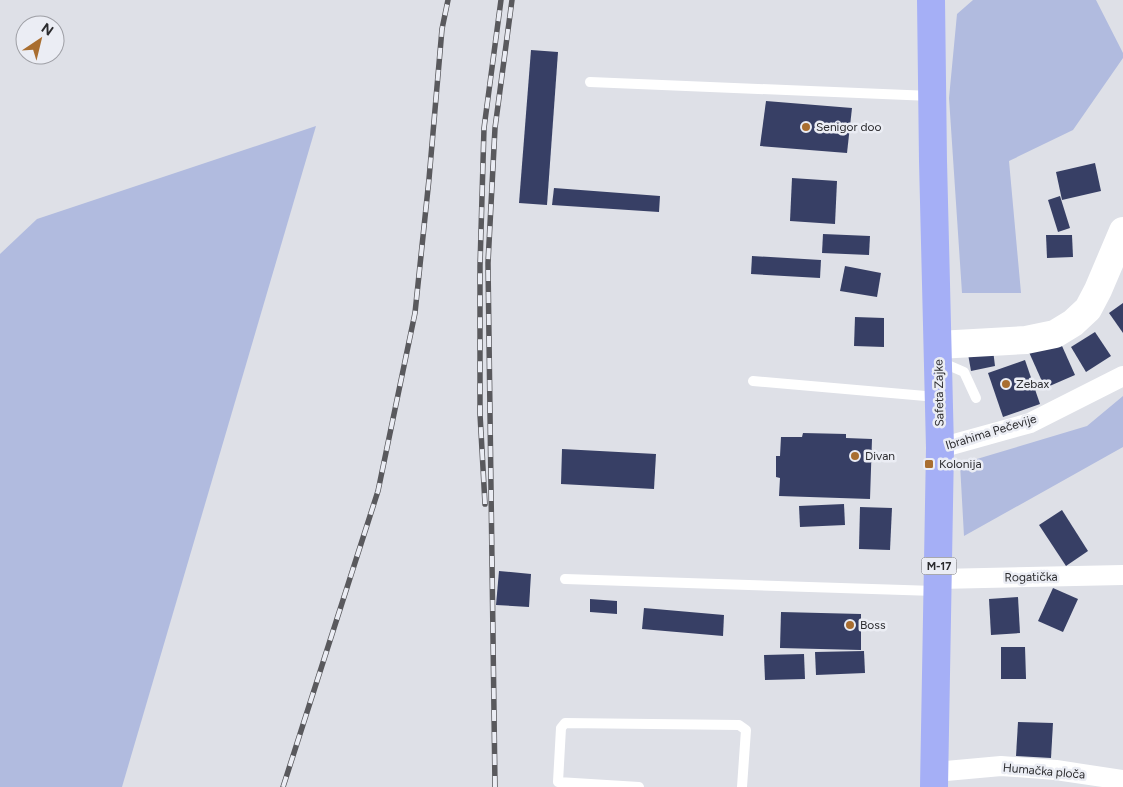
<svg xmlns="http://www.w3.org/2000/svg" width="1123" height="787" font-family="Figtree,sans-serif">
  <style>
    .green { fill: #b1bbdf }
    .building { fill: #373f65 }
    .lines { fill: none; stroke-linecap: round; stroke-linejoin: round }
    .lane { stroke: #fff; stroke-width: 10 }
    .street { stroke: #fff; stroke-width: 20 }
    .secondary { stroke: #fff; stroke-width: 28 }
    .primary { stroke: #a5aff6; stroke-width: 28 }
    .rail-casing { stroke: #59595d; stroke-width: 5.5 }
    .rail { stroke: #ebedf4; stroke-width: 4; stroke-dasharray: 11; stroke-linecap: butt }
    .poi-dot { fill: #a96e30; stroke: #ebedf4; stroke-width: 2 }
    .labels { text-anchor: middle; stroke-width: 5; stroke-linejoin: round; paint-order: stroke }
    .shield { fill: #ebedf4; stroke: #656569; stroke-width: 1 }
    .shield-label { font-size: 11px; font-weight: bold; fill: #2b2b2e }
    .poi-label { font-size: 12px; fill: #2b2b2e; stroke: #ebedf4; text-anchor: start }
    .street-label { font-size: 12px; fill: #2b2b2e; stroke: #ebedf4 }
  </style>
  <rect width="100%" height="100%" fill="#dee0e7"/>
  <g class="green">
    <polygon points="973,0 1096,0 1123,53 1123,58 1073,130 1009,161 1021,293 962,293 949,98 957,14"/>
    <polygon points="316,126 122,787 0,787 0,254 37,219"/>
    <polygon points="1123,396 1123,447 964,536 960,464 1087,426"/>
  </g>
  <g class="building">
    <polygon points="531,50 558,52 547,205 519,203"/>
    <polygon points="766,101 852,108 847,153 760,146"/>
    <polygon points="1095,163 1101,191 1062,200 1056,172"/>
    <polygon points="792,178 837,181 835,224 790,221"/>
    <polygon points="554,188 660,196 659,212 552,205"/>
    <polygon points="1060,196 1070,228 1058,232 1048,200"/>
    <polygon points="823,234 870,236 869,255 822,253"/>
    <polygon points="1046,235 1072,235 1073,257 1047,258"/>
    <polygon points="752,256 821,260 820,278 751,274"/>
    <polygon points="845,266 881,273 877,297 840,291"/>
    <polygon points="1123,303 1123,333 1109,313"/>
    <polygon points="855,317 884,318 884,347 854,346"/>
    <polygon points="1095,332 1111,356 1086,372 1071,347"/>
    <polygon points="1058,337 1075,375 1045,388 1028,350"/>
    <polygon points="993,350 995,366 971,371 968,354"/>
    <polygon points="1025,360 1040,404 1003,417 988,373"/>
    <polygon points="803,433 846,434 846,438 872,439 870,499 779,496 780,478 776,477 776,456 780,456 781,437 802,437"/>
    <polygon points="562,449 656,454 654,489 561,484"/>
    <polygon points="844,504 845,525 800,527 799,506"/>
    <polygon points="860,507 892,508 890,550 859,549"/>
    <polygon points="1062,510 1088,551 1066,566 1039,525"/>
    <polygon points="499,571 531,574 529,607 496,605"/>
    <polygon points="1053,588 1078,599 1063,632 1038,621"/>
    <polygon points="1018,597 1020,633 991,635 989,599"/>
    <polygon points="590,599 617,601 617,614 590,612"/>
    <polygon points="644,608 724,615 723,636 642,629"/>
    <polygon points="781,612 861,614 861,650 780,648"/>
    <polygon points="1001,647 1025,647 1026,679 1001,679"/>
    <polygon points="864,651 865,673 816,675 815,652"/>
    <polygon points="804,654 805,679 765,680 764,655"/>
    <polygon points="1018,722 1053,723 1051,758 1016,756"/>
  </g>
  <g class="lines">
    <g class="lane">
      <polyline points="590,82 931,96"/>
      <polyline points="941,362 964,372 976,398"/>
      <polyline points="753,381 937,397"/>
      <polyline points="565,579 935,591"/>
      <polyline points="639,787 558,782 561,728 565,723 739,725 746,730 742,787"/>
    </g>
    <g class="street">
      <polyline points="940,448 1030,423 1123,376"/>
      <polyline points="939,579 1123,575"/>
      <polyline points="935,772 1001,766 1056,770 1123,780"/>
    </g>
    <polyline class="secondary" points="938,345 1026,340 1055,334 1073,323 1088,309 1098,290 1123,231"/>
    <polyline class="primary" points="931,0 933,161 940,448 934,787"/>
    <g class="rail-casing">
      <g id="rail">
        <polyline points="485,504 480,414 480,266 484,128 501,0"/>
        <polyline points="283,787 378,491 415,313 429,179 442,29 448,0"/>
        <polyline points="495,787 488,263 495,128 512,0"/>
      </g>
    </g>
    <use href="#rail" class="rail"/>
  </g>
  <g class="poi-dot">
    <circle cx="806" cy="127" r="5"/>
    <circle cx="1006" cy="384" r="5"/>
    <circle cx="855" cy="456" r="5"/>
    <rect x="924" y="459" width="10" height="10" rx="2.5"/>
    <circle cx="850" cy="625" r="5"/>
  </g>
  <g class="labels">
    <rect class="shield" x="921.5" y="557.5" width="35" height="17" rx="4"/>
    <g class="shield-label">
      <text x="939" y="570">M-17</text>
    </g>
    <g class="poi-label">
      <text x="816" y="131">Senigor doo</text>
      <text x="1016" y="388">Zebax</text>
      <text x="865" y="460">Divan</text>
      <text x="939" y="468">Kolonija</text>
      <text x="860" y="629">Boss</text>
    </g>
    <g class="street-label">
      <text transform="translate(939 393) rotate(-91)" y="4">Safeta Zajke</text>
      <text transform="translate(991 432) rotate(-17)" y="4">Ibrahima Pečevije</text>
      <text transform="translate(1031 577) rotate(-1)" y="4">Rogatička</text>
      <text transform="translate(1044 771) rotate(5)" y="4">Humačka ploča</text>
    </g>
  </g>
  <g transform="translate(40 40) rotate(35)"><circle r="24" fill="#ebedf4" stroke="#9e9fa5"/>
  <path d="M0-4L9 19L0 12L-9 19Z" fill="#a96e30"/>
  <text y="-8" font-size="14" font-weight="bold" text-anchor="middle" fill="#2b2b2e">N</text>
  </g>
</svg>
